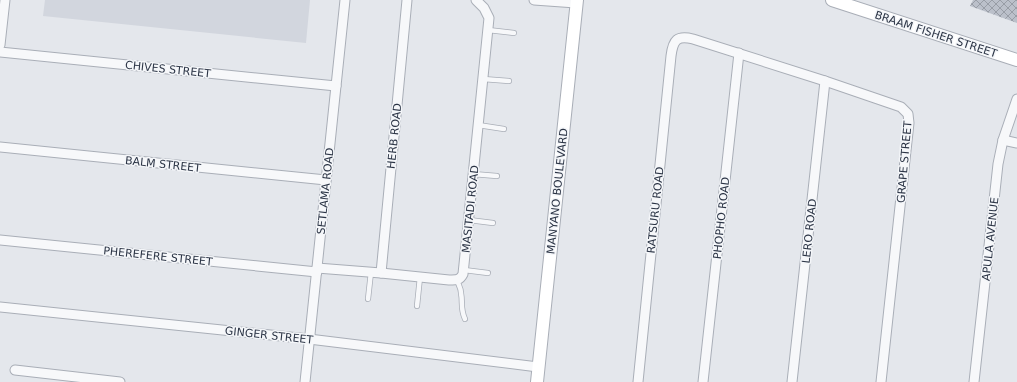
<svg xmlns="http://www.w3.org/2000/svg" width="1017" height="382" font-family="'DejaVu Sans',sans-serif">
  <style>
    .built { fill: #d2d6de }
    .building { fill: url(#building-cross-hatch) }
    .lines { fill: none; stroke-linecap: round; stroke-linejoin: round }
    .lane-casing { stroke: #a9aeb7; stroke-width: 6 }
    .street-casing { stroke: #a9aeb7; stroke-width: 11 }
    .secondary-casing { stroke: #a9aeb7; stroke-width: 14 }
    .lane { stroke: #f7f8fa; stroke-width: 4.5 }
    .street { stroke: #f7f8fa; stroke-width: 9 }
    .secondary { stroke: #fff; stroke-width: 12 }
    .labels { text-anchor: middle; stroke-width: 3; stroke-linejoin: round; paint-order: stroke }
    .street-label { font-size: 11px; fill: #2b3445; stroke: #f4f6f9 }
  </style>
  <defs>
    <pattern id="building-cross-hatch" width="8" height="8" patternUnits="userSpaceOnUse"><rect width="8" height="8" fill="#bbc0ca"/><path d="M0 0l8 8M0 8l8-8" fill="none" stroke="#989da6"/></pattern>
  </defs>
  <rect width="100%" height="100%" fill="#e4e7ec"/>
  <polygon class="built" points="45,0 310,0 306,43 43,16"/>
  <polygon class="building" points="973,0 1017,0 1017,23 970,6"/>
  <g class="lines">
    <g class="lane-casing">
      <g id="lane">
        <polyline points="488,30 514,33"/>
        <polyline points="483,79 509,81"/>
        <polyline points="478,125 504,129"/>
        <polyline points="473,174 497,176"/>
        <polyline points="469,220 493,223"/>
        <polyline points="464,270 488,273"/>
        <path d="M457,280C458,284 461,288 461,293C463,303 460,308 465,319"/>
        <polyline points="368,299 371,272"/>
        <polyline points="417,306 420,277"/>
      </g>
    </g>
    <g class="street-casing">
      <g id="street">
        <polyline points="534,0 576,3"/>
        <polyline points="0,45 5,0"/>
        <polyline points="0,52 336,86"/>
        <polyline points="1003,140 1017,143"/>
        <polyline points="0,147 326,180"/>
        <polyline points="0,240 317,272"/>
        <path d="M317,268L381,273L449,280C457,280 460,280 463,274L489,18L484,8L476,0"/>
        <polyline points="381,273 407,0"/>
        <polyline points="0,307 309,339 538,367"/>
        <polyline points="15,370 120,382"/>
        <polyline points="305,382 345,0"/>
        <path d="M638,382L671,56C673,40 677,35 693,39L825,81L901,107L908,114L909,123L881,382"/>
        <polyline points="703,382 739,53"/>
        <polyline points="792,382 825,81"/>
        <polyline points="974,382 998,164 1003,140 1017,99"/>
      </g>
    </g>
    <g class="secondary-casing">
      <g id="secondary">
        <polyline points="832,0 1017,60"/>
        <polyline points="537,382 577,0"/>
      </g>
    </g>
    <use href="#lane" class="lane"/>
    <use href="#street" class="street"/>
    <use href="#secondary" class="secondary"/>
  </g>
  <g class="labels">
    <g class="street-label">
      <text transform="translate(936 34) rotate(18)" y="4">BRAAM FISHER STREET</text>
      <text transform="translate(168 69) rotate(6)" y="4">CHIVES STREET</text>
      <text transform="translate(394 136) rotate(-84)" y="4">HERB ROAD</text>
      <text transform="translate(904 162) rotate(-85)" y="4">GRAPE STREET</text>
      <text transform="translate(163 164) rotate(6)" y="4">BALM STREET</text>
      <text transform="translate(325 191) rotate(-84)" y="4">SETLAMA ROAD</text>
      <text transform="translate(557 191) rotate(-84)" y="4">MANYANO BOULEVARD</text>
      <text transform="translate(470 209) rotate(-84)" y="4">MASITADI ROAD</text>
      <text transform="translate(655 210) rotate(-84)" y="4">RATSURU ROAD</text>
      <text transform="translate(721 218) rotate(-84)" y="4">PHOPHO ROAD</text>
      <text transform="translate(809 231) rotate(-84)" y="4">LERO ROAD</text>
      <text transform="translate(990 239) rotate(-84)" y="4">APULA AVENUE</text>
      <text transform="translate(158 256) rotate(6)" y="4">PHEREFERE STREET</text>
      <text transform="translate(269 335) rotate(6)" y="4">GINGER STREET</text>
    </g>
  </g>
</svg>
